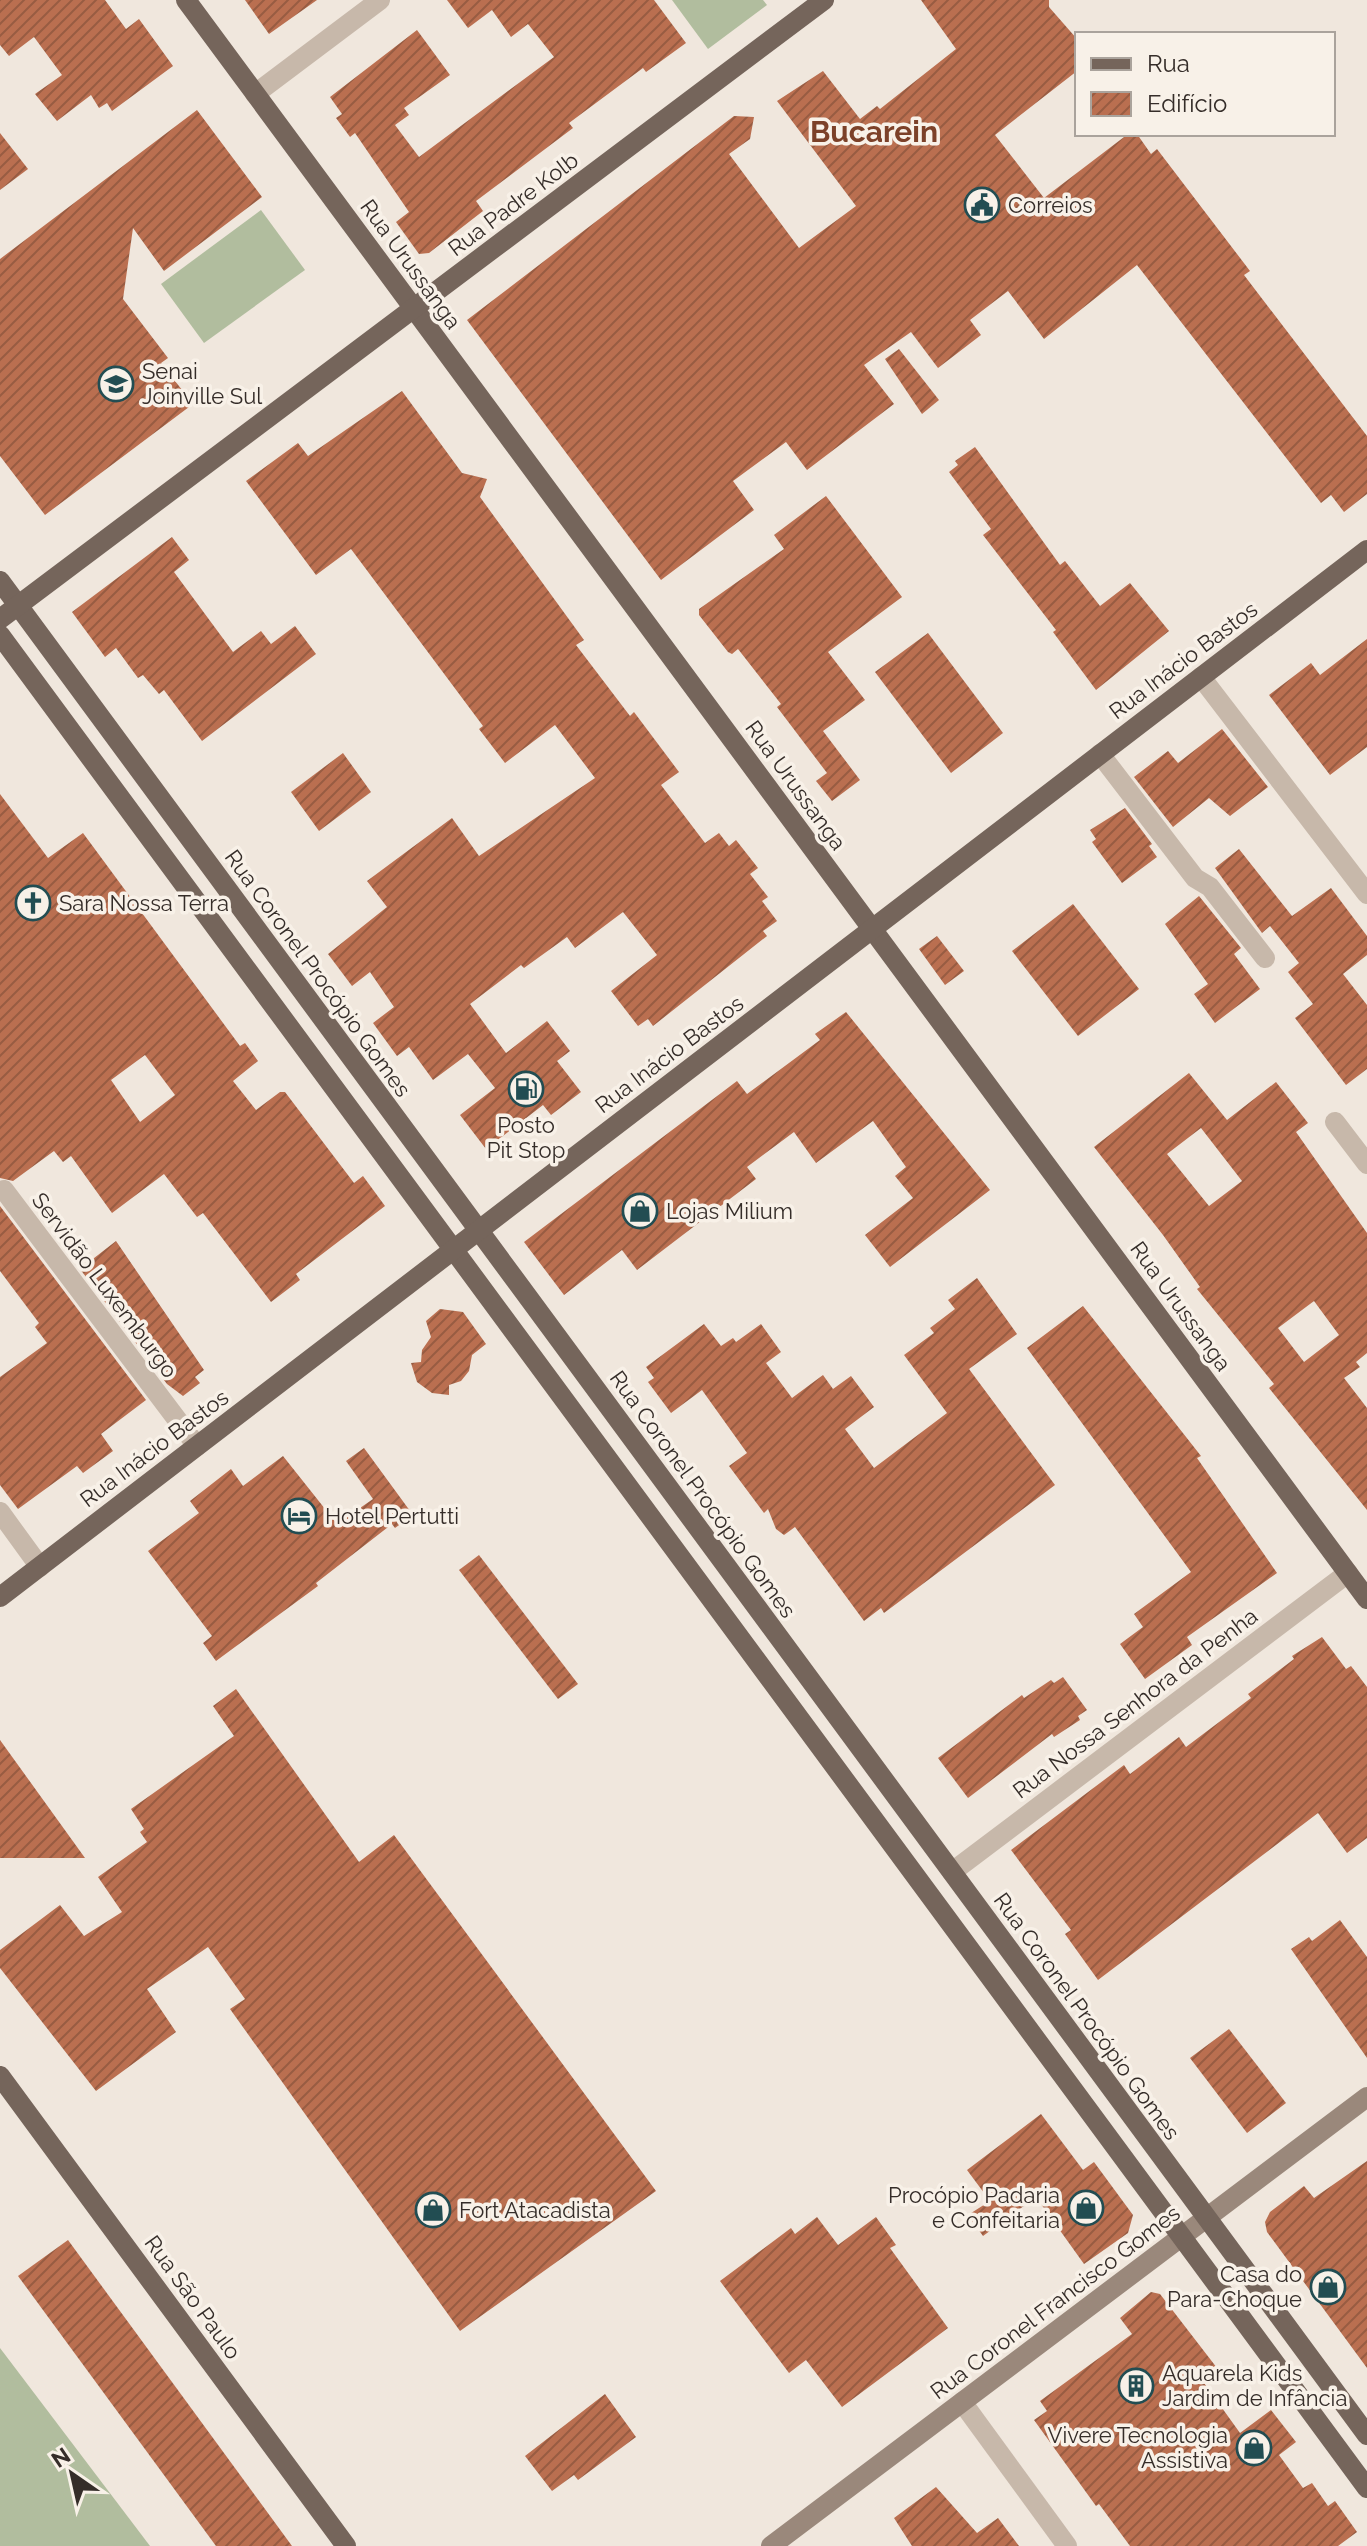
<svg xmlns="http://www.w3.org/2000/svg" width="1367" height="2546" font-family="Raleway,sans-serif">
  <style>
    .grass { fill: #b1bd9e }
    .building { fill: url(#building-hatch); fill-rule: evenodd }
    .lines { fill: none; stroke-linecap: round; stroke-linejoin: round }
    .street { stroke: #c7b8aa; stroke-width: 20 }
    .secondary { stroke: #9a887b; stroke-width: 20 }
    .primary { stroke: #75655b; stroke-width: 20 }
    .labels { text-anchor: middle; stroke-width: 7; stroke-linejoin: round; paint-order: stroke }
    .street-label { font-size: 22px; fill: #352d29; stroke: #f8f1e8 }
    .poi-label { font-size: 22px; fill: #352d29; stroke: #f8f1e8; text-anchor: start }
    .district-label { font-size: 30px; font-weight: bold; fill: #7c4129; stroke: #f8f1e8 }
  </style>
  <defs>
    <pattern id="building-hatch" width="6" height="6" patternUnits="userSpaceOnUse" patternTransform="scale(2)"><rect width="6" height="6" fill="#ba6f50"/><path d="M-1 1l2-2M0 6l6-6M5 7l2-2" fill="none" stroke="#985c42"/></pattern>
  </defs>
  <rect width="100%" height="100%" fill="#f0e7dd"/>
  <g class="grass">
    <polygon points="672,0 763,0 767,5 708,49"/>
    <polygon points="261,210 305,270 204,343 161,284"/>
    <polygon points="0,2348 150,2546 0,2546"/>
  </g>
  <g class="building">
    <polygon points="0,0 105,0 126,29 139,19 173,66 112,111 107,103 99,108 91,95 57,121 35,94 62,75 34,37 9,56 0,45"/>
    <polygon points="245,0 317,0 269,34"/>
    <polygon points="447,0 654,0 686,43 646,72 643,68 569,123 573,128 476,201 483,211 429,253 419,254 396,222 409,212 355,133 350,137 336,118 342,114 330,97 417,30 450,75 404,108 409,115 395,125 419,157 554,57 528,24 511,37 492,10 468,28"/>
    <polygon points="921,0 1049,0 1049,7 1077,39 1077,71 995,135 1044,198 1128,134 1137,134 1151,154 1157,149 1250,271 1244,275 1367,436 1367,494 1344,512 1331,495 1321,503 1137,265 1044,339 1008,291 970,320 981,335 938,368 911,332 864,365 894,404 807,470 786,442 733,481 754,510 661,580 467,320 734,116 754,117 750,139 729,154 799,248 856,206 777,101 823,71 860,119 877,106 880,109 956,49"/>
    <polygon points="197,110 262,197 164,271 133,228 123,299 168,358 161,363 193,404 45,515 0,456 0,259"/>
    <polygon points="0,133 28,169 0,190"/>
    <polygon points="899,349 939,400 922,414 885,359"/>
    <polygon points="402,391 462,473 487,479 480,497 584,640 576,645 630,716 634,712 679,772 661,785 705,843 719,833 729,846 736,840 758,868 750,874 768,897 762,901 777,921 763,931 767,936 653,1026 648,1019 638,1026 611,991 657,955 623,912 575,948 567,937 524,968 521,965 470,1004 506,1053 547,1021 570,1051 557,1061 581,1092 551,1115 543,1105 486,1149 460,1115 495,1088 468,1054 433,1080 409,1047 397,1056 373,1023 394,1007 370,972 352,986 328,954 387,907 367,881 452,818 479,856 595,778 555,725 505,763 479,729 483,726 351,549 316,575 246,481 298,443 308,456"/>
    <polygon points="975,447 1060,565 1065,561 1100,606 1130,583 1169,631 1096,690 1053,632 1056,630 983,535 991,529 949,472 958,465 955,461"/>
    <polygon points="826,496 902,597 828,652 865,700 823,731 860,780 832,801 816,781 827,773 777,707 781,704 738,649 732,654 728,652 699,615 699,609 784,549 774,535"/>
    <polygon points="172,537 189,560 174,572 233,652 261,631 271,644 295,626 316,654 202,741 164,690 159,694 143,675 138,678 116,648 105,657 72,612"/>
    <polygon points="928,633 1003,733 951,773 875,672"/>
    <polygon points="1367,639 1367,747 1330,775 1269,695 1311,663 1320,675"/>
    <polygon points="1222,729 1268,787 1230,816 1209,798 1173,827 1134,777 1168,751 1178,763"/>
    <polygon points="343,753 371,792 319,831 291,792"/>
    <path d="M0,794L48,858L83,833L240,1046L245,1043L258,1061L233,1081L256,1110L280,1092H285L354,1183L363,1176L385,1206L296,1274L300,1280L271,1302L203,1213L197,1217L164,1174L112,1213L71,1156L63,1162L54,1151L13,1181L0,1178ZM145,1055L175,1095L140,1122L111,1080Z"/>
    <polygon points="1125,808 1152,844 1149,846 1157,857 1122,883 1092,842 1096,839 1090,830"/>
    <polygon points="1239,849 1292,916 1331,888 1367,936 1367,955 1343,974 1367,1005 1367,1069 1346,1085 1295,1018 1313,1004 1288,972 1299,963 1270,926 1262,933 1215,868"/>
    <polygon points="1199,896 1241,948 1234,954 1260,989 1215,1023 1194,994 1208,984 1165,924"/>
    <polygon points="1073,904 1139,989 1078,1036 1012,951"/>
    <polygon points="937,936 964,971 945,985 919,949"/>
    <polygon points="846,1012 990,1190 890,1267 865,1235 913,1198 895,1176 906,1167 873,1121 816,1163 794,1132 747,1167 756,1179 637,1270 622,1250 564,1295 524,1242 737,1081 747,1094 820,1040 815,1034"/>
    <path d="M1189,1073L1227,1120L1276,1082L1308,1123L1296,1132L1367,1233V1353L1356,1362L1360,1367L1344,1378L1367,1408V1510L1269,1388L1274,1384L1197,1289L1200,1287L1163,1235L1094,1147ZM1201,1128L1242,1181L1209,1206L1167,1154ZM1314,1301L1339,1335L1304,1362L1278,1328Z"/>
    <polygon points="0,1206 146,1400 101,1434 113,1451 83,1473 77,1466 18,1509 0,1485 0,1377 47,1343 35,1327 39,1323 0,1271"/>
    <polygon points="116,1241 204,1370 195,1377 200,1383 183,1396 167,1384 80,1269"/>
    <polygon points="977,1278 1017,1334 969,1369 1055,1485 884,1613 881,1608 864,1621 795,1527 784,1535 776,1529 768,1509 764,1513 729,1466 747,1453 702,1390 671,1413 648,1382 654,1378 646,1367 704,1324 721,1346 733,1338 736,1342 761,1324 781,1352 766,1363 792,1398 823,1375 833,1389 851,1376 874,1407 845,1429 874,1468 947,1413 904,1355 934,1333 930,1328 955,1309 948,1300"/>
    <polygon points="1083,1306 1201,1456 1197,1458 1277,1573 1187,1637 1192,1645 1145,1679 1120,1644 1143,1627 1134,1614 1191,1572 1027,1348"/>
    <polygon points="440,1309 463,1312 486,1344 472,1355 469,1371 461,1381 449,1385 449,1395 432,1393 417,1382 411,1363 421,1362 422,1350 431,1337 426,1321"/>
    <polygon points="364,1448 413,1515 395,1528 392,1524 316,1583 318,1586 216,1661 203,1643 212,1636 148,1551 199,1513 190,1501 231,1469 243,1486 283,1456 337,1524 373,1499 346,1461"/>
    <polygon points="479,1555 578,1684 558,1699 459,1570"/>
    <polygon points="1322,1637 1346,1669 1351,1666 1367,1687 1367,1838 1347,1853 1318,1813 1098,1980 1065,1934 1071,1930 1011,1850 1124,1765 1130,1774 1179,1737 1186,1747 1251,1698 1248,1694 1294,1659 1292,1656"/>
    <polygon points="1063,1677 1087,1710 1078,1716 1080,1720 1054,1737 1052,1734 968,1798 938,1758 1022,1695 1024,1698 1051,1680 1054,1683"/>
    <polygon points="236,1689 359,1862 394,1835 656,2191 460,2331 230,2009 245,1999 208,1947 147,1989 176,2032 96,2091 0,1968 0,1950 60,1905 84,1936 122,1912 98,1877 147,1842 140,1832 144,1829 131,1809 234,1736 213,1706"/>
    <polygon points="0,1740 85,1858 0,1858"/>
    <polygon points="1340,1920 1367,1957 1367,2058 1291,1949 1309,1937 1312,1941"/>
    <polygon points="1229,2029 1286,2103 1247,2133 1190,2058"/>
    <polygon points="1041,2114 1083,2170 1094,2162 1133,2215 1128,2233 1084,2264 1036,2197 983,2236 968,2215 990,2201 967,2170"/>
    <polygon points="1367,2161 1367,2368 1267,2232 1265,2222 1270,2212 1304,2186 1314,2198"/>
    <polygon points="817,2217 838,2245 876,2217 896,2245 890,2248 948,2328 842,2407 806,2360 789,2373 720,2281 791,2228 795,2234"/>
    <polygon points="68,2240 292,2546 216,2546 18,2276"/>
    <polygon points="1151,2292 1160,2294 1217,2368 1202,2380 1240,2433 1271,2410 1296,2442 1279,2455 1303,2488 1312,2483 1328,2506 1335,2501 1357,2532 1338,2546 1130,2546 1099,2504 1096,2506 1034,2420 1047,2411 1040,2401 1132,2334 1120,2318"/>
    <polygon points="605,2394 636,2437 578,2480 574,2475 552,2491 525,2456"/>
    <polygon points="936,2487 977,2533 998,2518 1019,2546 912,2546 894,2518"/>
  </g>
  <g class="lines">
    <g class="street">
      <polyline points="255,94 380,0"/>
      <polyline points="1201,677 1367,894"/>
      <polyline points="1100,754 1195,878 1210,887 1265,958"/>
      <polyline points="1335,1122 1367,1164"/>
      <polyline points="4,1190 197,1446"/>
      <polyline points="0,1512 40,1567"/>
      <polyline points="952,1872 1348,1573"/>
      <polyline points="962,2402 1067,2546"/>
    </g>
    <polyline class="secondary" points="771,2546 1367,2097"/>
    <g class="primary">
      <polyline points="186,0 1367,1599"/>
      <polyline points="0,581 1367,2435"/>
      <polyline points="0,619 824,0"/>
      <polyline points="0,635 1367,2488"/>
      <polyline points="0,1597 1367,550"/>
      <polyline points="0,2076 346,2546"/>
    </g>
  </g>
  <defs>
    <g id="civic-ring" transform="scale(1.8)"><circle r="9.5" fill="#f8f1e8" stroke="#224d52" stroke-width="1.5"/><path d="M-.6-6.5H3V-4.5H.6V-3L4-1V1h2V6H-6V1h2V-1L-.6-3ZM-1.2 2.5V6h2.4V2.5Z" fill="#224d52"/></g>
    <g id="university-ring" transform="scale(1.8)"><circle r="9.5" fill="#f8f1e8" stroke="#224d52" stroke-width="1.5"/><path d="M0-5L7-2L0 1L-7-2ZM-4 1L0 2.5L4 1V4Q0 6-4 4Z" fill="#224d52"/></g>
    <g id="church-ring" transform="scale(1.8)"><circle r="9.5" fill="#f8f1e8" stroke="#224d52" stroke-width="1.5"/><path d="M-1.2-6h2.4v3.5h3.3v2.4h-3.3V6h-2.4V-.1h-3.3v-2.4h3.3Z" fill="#224d52"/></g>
    <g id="fuel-ring" transform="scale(1.8)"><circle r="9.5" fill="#f8f1e8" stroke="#224d52" stroke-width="1.5"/><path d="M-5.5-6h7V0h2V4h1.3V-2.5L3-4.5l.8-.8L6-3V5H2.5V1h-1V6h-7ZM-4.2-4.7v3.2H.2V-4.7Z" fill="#224d52"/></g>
    <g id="shop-ring" transform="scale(1.8)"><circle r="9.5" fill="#f8f1e8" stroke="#224d52" stroke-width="1.5"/><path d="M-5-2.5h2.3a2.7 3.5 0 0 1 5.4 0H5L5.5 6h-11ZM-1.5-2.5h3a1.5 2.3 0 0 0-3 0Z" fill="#224d52"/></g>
    <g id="hotel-ring" transform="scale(1.8)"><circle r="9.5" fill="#f8f1e8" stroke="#224d52" stroke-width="1.5"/><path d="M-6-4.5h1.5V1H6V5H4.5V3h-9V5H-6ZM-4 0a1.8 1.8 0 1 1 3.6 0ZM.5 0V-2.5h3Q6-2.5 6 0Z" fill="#224d52"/></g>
    <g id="building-ring" transform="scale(1.8)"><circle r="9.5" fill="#f8f1e8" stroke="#224d52" stroke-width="1.5"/><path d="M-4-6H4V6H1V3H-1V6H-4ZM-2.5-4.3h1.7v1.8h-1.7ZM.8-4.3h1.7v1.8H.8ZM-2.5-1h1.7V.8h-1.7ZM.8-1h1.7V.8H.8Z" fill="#224d52"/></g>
  </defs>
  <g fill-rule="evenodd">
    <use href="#civic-ring" x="982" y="205"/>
    <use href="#university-ring" x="116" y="384"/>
    <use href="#church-ring" x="33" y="903"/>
    <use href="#fuel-ring" x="526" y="1089"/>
    <use href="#shop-ring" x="640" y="1211"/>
    <use href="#hotel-ring" x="299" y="1516"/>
    <use href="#shop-ring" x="1086" y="2208"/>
    <use href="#shop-ring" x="433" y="2210"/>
    <use href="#shop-ring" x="1328" y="2287"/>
    <use href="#building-ring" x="1136" y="2386"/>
    <use href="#shop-ring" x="1254" y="2448"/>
  </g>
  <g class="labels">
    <g class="street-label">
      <text transform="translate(513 204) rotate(-37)" y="8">Rua Padre Kolb</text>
      <text transform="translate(411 264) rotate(54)" y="8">Rua Urussanga</text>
      <text transform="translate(1183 660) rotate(-37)" y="8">Rua Inácio Bastos</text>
      <text transform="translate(796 785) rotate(54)" y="8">Rua Urussanga</text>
      <text transform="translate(318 973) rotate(54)" y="8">Rua Coronel Procópio Gomes</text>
      <text transform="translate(669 1054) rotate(-37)" y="8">Rua Inácio Bastos</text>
      <text transform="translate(105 1285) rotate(53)" y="8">Servidão Luxemburgo</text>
      <text transform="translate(1181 1306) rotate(54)" y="8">Rua Urussanga</text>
      <text transform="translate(154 1448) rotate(-37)" y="8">Rua Inácio Bastos</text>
      <text transform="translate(703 1494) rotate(54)" y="8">Rua Coronel Procópio Gomes</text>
      <text transform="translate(1135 1703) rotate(-37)" y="8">Rua Nossa Senhora da Penha</text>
      <text transform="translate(1087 2016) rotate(54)" y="8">Rua Coronel Procópio Gomes</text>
      <text transform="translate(193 2297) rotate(54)" y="8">Rua São Paulo</text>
      <text transform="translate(1055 2302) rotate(-37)" y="8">Rua Coronel Francisco Gomes</text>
    </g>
    <g class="poi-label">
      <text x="1008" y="213">Correios</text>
      <text x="142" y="379">Senai<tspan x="142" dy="25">Joinville Sul</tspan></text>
      <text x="59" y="911">Sara Nossa Terra</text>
      <text x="526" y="1133" text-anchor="middle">Posto<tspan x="526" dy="25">Pit Stop</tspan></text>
      <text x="666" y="1219">Lojas Milium</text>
      <text x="325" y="1524">Hotel Pertutti</text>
      <text x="1060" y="2203" text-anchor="end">Procópio Padaria<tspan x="1060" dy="25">e Confeitaria</tspan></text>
      <text x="459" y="2218">Fort Atacadista</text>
      <text x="1302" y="2282" text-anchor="end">Casa do<tspan x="1302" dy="25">Para-Choque</tspan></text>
      <text x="1162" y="2381">Aquarela Kids<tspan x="1162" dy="25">Jardim de Infância</tspan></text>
      <text x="1228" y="2443" text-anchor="end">Vivere Tecnologia<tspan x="1228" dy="25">Assistiva</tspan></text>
    </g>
    <g class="district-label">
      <text x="874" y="142">Bucarein</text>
    </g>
  </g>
  <rect x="1075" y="32" width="260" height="104" fill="#f8f1e8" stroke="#aaa39c" stroke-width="2"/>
  <rect x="1091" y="58" width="40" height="12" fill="#75655b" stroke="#aaa39c" stroke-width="2"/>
  <text x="1147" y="72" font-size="24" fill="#352d29">Rua</text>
  <rect x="1091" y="92" width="40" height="24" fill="url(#building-hatch)" stroke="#aaa39c" stroke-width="2"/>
  <text x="1147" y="112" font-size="24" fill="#352d29">Edifício</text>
  <g transform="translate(72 2474) rotate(326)" stroke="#f8f1e8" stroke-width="6" paint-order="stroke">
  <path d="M0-6L14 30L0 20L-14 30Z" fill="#352d29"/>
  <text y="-12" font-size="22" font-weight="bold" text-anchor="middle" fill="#352d29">N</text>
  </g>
</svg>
